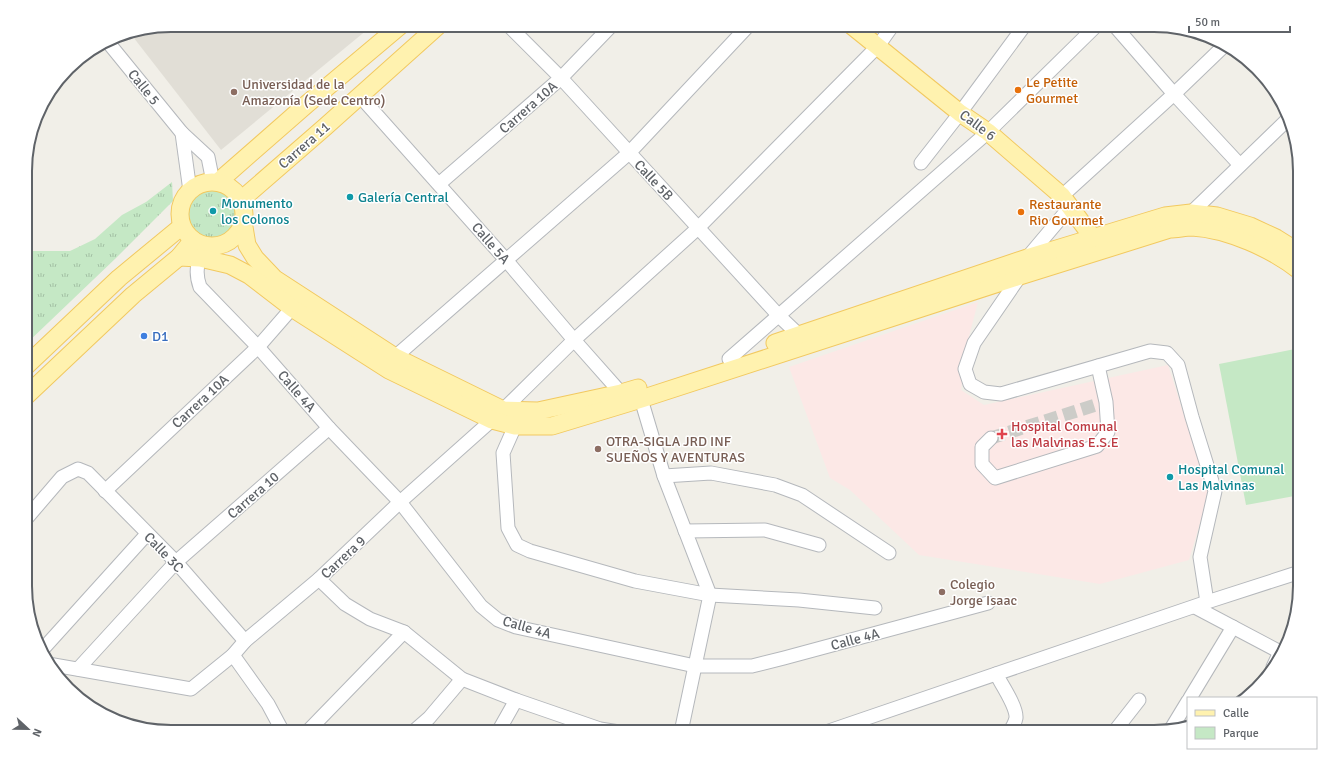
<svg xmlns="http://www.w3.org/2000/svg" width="1325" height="757" font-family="Signika,sans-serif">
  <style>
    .education { fill: #e1ded6 }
    .medical { fill: #fce8e6 }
    .grass { fill: url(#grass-tufts) }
    .park { fill: #c5e8c5 }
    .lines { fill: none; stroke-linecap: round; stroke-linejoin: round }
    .minor-tunnel { stroke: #ccccc8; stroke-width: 13; stroke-dasharray: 13 6; stroke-linecap: butt }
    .minor-casing { stroke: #b5b8bc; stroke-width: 15 }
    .major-casing { stroke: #f2c960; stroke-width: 19 }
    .minor { stroke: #fff; stroke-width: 13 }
    .major { stroke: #fff2af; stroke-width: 17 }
    .food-dot { fill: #e8710a; stroke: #fff; stroke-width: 1.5 }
    .education-dot { fill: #8d6e63; stroke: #fff; stroke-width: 1.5 }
    .culture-dot { fill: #0f9aa8; stroke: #fff; stroke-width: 1.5 }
    .shop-dot { fill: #3f7fe0; stroke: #fff; stroke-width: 1.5 }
    .health-dot { fill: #e0444e; stroke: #fff; stroke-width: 1.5 }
    .labels { text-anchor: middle; stroke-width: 3; stroke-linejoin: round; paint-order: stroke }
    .food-label { font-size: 14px; fill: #c56008; stroke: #fff; text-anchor: start }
    .education-label { font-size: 14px; fill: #785e54; stroke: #fff; text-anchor: start }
    .street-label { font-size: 14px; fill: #5f6368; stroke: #fff }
    .culture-label { font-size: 14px; fill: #0d838f; stroke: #fff; text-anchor: start }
    .shop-label { font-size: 14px; fill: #366cbe; stroke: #fff; text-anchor: start }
    .health-label { font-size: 14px; fill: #be3a42; stroke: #fff; text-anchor: start }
    .rim { fill: none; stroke: #5f6368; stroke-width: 2 }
  </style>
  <defs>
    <pattern id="grass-tufts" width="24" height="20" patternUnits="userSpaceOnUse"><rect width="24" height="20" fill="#c5e8c5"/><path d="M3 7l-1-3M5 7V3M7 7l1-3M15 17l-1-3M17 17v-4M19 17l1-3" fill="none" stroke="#a3c0a4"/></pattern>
  </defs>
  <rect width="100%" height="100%" fill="#f1efe8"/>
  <polygon class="education" points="171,25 373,25 221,150 130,33"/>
  <polygon class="medical" points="978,302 967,344 961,390 984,405 1168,365 1209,493 1189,560 1100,584 919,555 850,490 830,478 789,367"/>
  <g class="grass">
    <polygon points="172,182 173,201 116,258 26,344 26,256 33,251 70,251 95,239 122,215 146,202"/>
    <circle cx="212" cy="214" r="24"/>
  </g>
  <polygon class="park" points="1300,348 1300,495 1246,505 1219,364"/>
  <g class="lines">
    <polyline class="minor-tunnel" points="991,438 1102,403"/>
    <g class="minor-casing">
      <g id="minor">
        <polyline points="508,25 561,78 779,316 799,335"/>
        <polyline points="1114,25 1174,94 1240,165"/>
        <polyline points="107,41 182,133 208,157 213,182"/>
        <polyline points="359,95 506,260 574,340 621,393"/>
        <polyline points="182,133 190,191"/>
        <polyline points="921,163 960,113 1025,25"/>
        <polyline points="439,184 561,78 612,25"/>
        <polyline points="1062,196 1174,94 1226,44"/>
        <polyline points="1070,207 1027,258 1020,276 974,343 965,369 970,384 984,392 1001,394 1150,351 1167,353 1178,365 1192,417 1215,491 1200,557 1207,602"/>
        <polyline points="1191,213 1286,121"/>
        <path d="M206,245C198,261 194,270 200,287L258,347L329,428L400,502L481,606L498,620L516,627L695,666H752L784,658L988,603"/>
        <polyline points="395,357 629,153 749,25"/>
        <polyline points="729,359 988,132 1097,25"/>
        <polyline points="641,399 664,476 710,595 681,732"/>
        <polyline points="503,410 574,340 698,228 878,46 893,25"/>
        <polyline points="515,426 503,453 508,528 517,545 530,551 635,581 710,595 799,600 875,608"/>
        <polyline points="991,438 982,447 982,464 995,478 1097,446 1108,432 1106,402 1098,366"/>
        <polyline points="664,476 711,473 775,485 802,495 889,553"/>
        <polyline points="105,491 258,347 292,308"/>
        <polyline points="26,519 62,477 78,469 88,473 176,562 245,641"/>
        <polyline points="685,531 765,530 819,545"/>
        <polyline points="319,579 345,604 370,619 404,632 462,679 516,700 600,729 619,732"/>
        <polyline points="1195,607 1282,653"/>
        <polyline points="43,649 147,534"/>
        <polyline points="233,655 268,704 283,732"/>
        <polyline points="48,664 191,689 233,655 245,641 319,579 400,502 492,420"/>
        <polyline points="1273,667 1280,652"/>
        <polyline points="78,669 176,562 329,428"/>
        <path d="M996,674C1002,685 1017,707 1016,718C1015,723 1012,728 1009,732"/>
        <polyline points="1190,698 1233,627"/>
        <polyline points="1171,729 1188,701"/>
        <polyline points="307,732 404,632"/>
        <polyline points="413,732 429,718 462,679"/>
        <polyline points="498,732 516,700"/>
        <polyline points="826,732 1207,602 1300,572"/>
        <polyline points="1114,732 1139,700"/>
      </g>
    </g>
    <g class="major-casing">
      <g id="major">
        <polyline points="851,25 960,113 988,132 1062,196 1093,238"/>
        <polyline points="218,182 307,104 401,25"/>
        <circle cx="212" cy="214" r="32"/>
        <polyline points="241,200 325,127 439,25"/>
        <polyline points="243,221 247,245 255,258 275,279 395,357 503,410 538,411 621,393 638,388"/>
        <path d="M179,257L200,258L230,265L249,275L292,308L389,370L492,420L515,426H552L641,399L1020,276L1170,229C1177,229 1185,227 1192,227C1228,229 1272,249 1300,271"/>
        <polyline points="775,343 1027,258 1165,216 1191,213 1217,216 1250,226 1276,238 1300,253"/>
        <polyline points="26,366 119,278 182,226"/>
        <polyline points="26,396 133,295 179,257 193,240"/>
      </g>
    </g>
    <use href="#minor" class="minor"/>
    <use href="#major" class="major"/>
  </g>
  <g class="food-dot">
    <circle cx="1018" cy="90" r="4"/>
    <circle cx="1021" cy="212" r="4"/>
  </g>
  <g class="education-dot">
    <circle cx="234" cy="92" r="4"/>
    <circle cx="598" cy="449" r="4"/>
    <circle cx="942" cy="592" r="4"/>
  </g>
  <g class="culture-dot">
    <circle cx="350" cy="197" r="4"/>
    <circle cx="213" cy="211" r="4"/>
    <circle cx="1170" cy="477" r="4"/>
  </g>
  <circle class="shop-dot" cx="144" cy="336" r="4"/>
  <path class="health-dot" d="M1000 428h4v4h4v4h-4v4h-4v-4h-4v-4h4z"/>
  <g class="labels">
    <g class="food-label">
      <text x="1026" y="87">Le Petite<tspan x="1026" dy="16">Gourmet</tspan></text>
      <text x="1029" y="209">Restaurante<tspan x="1029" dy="16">Rio Gourmet</tspan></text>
    </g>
    <g class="education-label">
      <text x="242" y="89">Universidad de la<tspan x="242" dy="16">Amazonía (Sede Centro)</tspan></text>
      <text x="606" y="446">OTRA-SIGLA JRD INF<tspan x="606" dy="16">SUEÑOS Y AVENTURAS</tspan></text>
      <text x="950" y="589">Colegio<tspan x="950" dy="16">Jorge Isaac</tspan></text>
    </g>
    <g class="street-label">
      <text transform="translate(144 87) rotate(51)" y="5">Calle 5</text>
      <text transform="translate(528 107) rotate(-41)" y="5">Carrera 10A</text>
      <text transform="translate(978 125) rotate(37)" y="5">Calle 6</text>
      <text transform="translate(304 145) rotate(-41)" y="5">Carrera 11</text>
      <text transform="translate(654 180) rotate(47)" y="5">Calle 5B</text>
      <text transform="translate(491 243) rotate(49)" y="5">Calle 5A</text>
      <text transform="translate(297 391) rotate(49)" y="5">Calle 4A</text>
      <text transform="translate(200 401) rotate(-43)" y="5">Carrera 10A</text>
      <text transform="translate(253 495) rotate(-41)" y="5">Carrera 10</text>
      <text transform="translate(164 552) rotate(46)" y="5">Calle 3C</text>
      <text transform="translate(343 557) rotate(-43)" y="5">Carrera 9</text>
      <text transform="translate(527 627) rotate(16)" y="5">Calle 4A</text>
      <text transform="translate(855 639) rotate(-15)" y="5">Calle 4A</text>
    </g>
    <g class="culture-label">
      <text x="358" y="202">Galería Central</text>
      <text x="221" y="208">Monumento<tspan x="221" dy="16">los Colonos</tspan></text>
      <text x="1178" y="474">Hospital Comunal<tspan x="1178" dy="16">Las Malvinas</tspan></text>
    </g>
    <g class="shop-label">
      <text x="152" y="341">D1</text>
    </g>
    <g class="health-label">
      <text x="1011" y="431">Hospital Comunal<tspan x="1011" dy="16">las Malvinas E.S.E</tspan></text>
    </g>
  </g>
  <path d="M0 0H1325V757H0ZM171 32H1154A139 139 0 0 1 1293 171V586A139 139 0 0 1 1154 725H171A139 139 0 0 1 32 586V171A139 139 0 0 1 171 32Z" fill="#fff" fill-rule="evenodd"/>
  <path class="rim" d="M171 32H1154A139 139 0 0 1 1293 171V586A139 139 0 0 1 1154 725H171A139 139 0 0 1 32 586V171A139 139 0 0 1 171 32Z"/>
  <rect x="1187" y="697" width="130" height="52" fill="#ffffff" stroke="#bfc1c3"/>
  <rect x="1195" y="710" width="20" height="6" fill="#fff2af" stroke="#bfc1c3"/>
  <text x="1223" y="717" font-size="12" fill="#5f6368">Calle</text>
  <rect x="1195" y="727" width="20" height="12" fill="#c5e8c5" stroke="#bfc1c3"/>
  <text x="1223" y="737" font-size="12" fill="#5f6368">Parque</text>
  <g transform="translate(28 729) rotate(112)" stroke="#ffffff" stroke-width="3" paint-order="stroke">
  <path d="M0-3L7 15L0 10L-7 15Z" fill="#5f6368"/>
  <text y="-6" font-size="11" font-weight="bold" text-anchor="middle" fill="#5f6368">N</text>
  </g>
  <path d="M1189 26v6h101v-6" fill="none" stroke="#5f6368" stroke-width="2"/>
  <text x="1195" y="26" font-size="12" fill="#5f6368" stroke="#ffffff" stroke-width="3" paint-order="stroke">50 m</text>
</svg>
